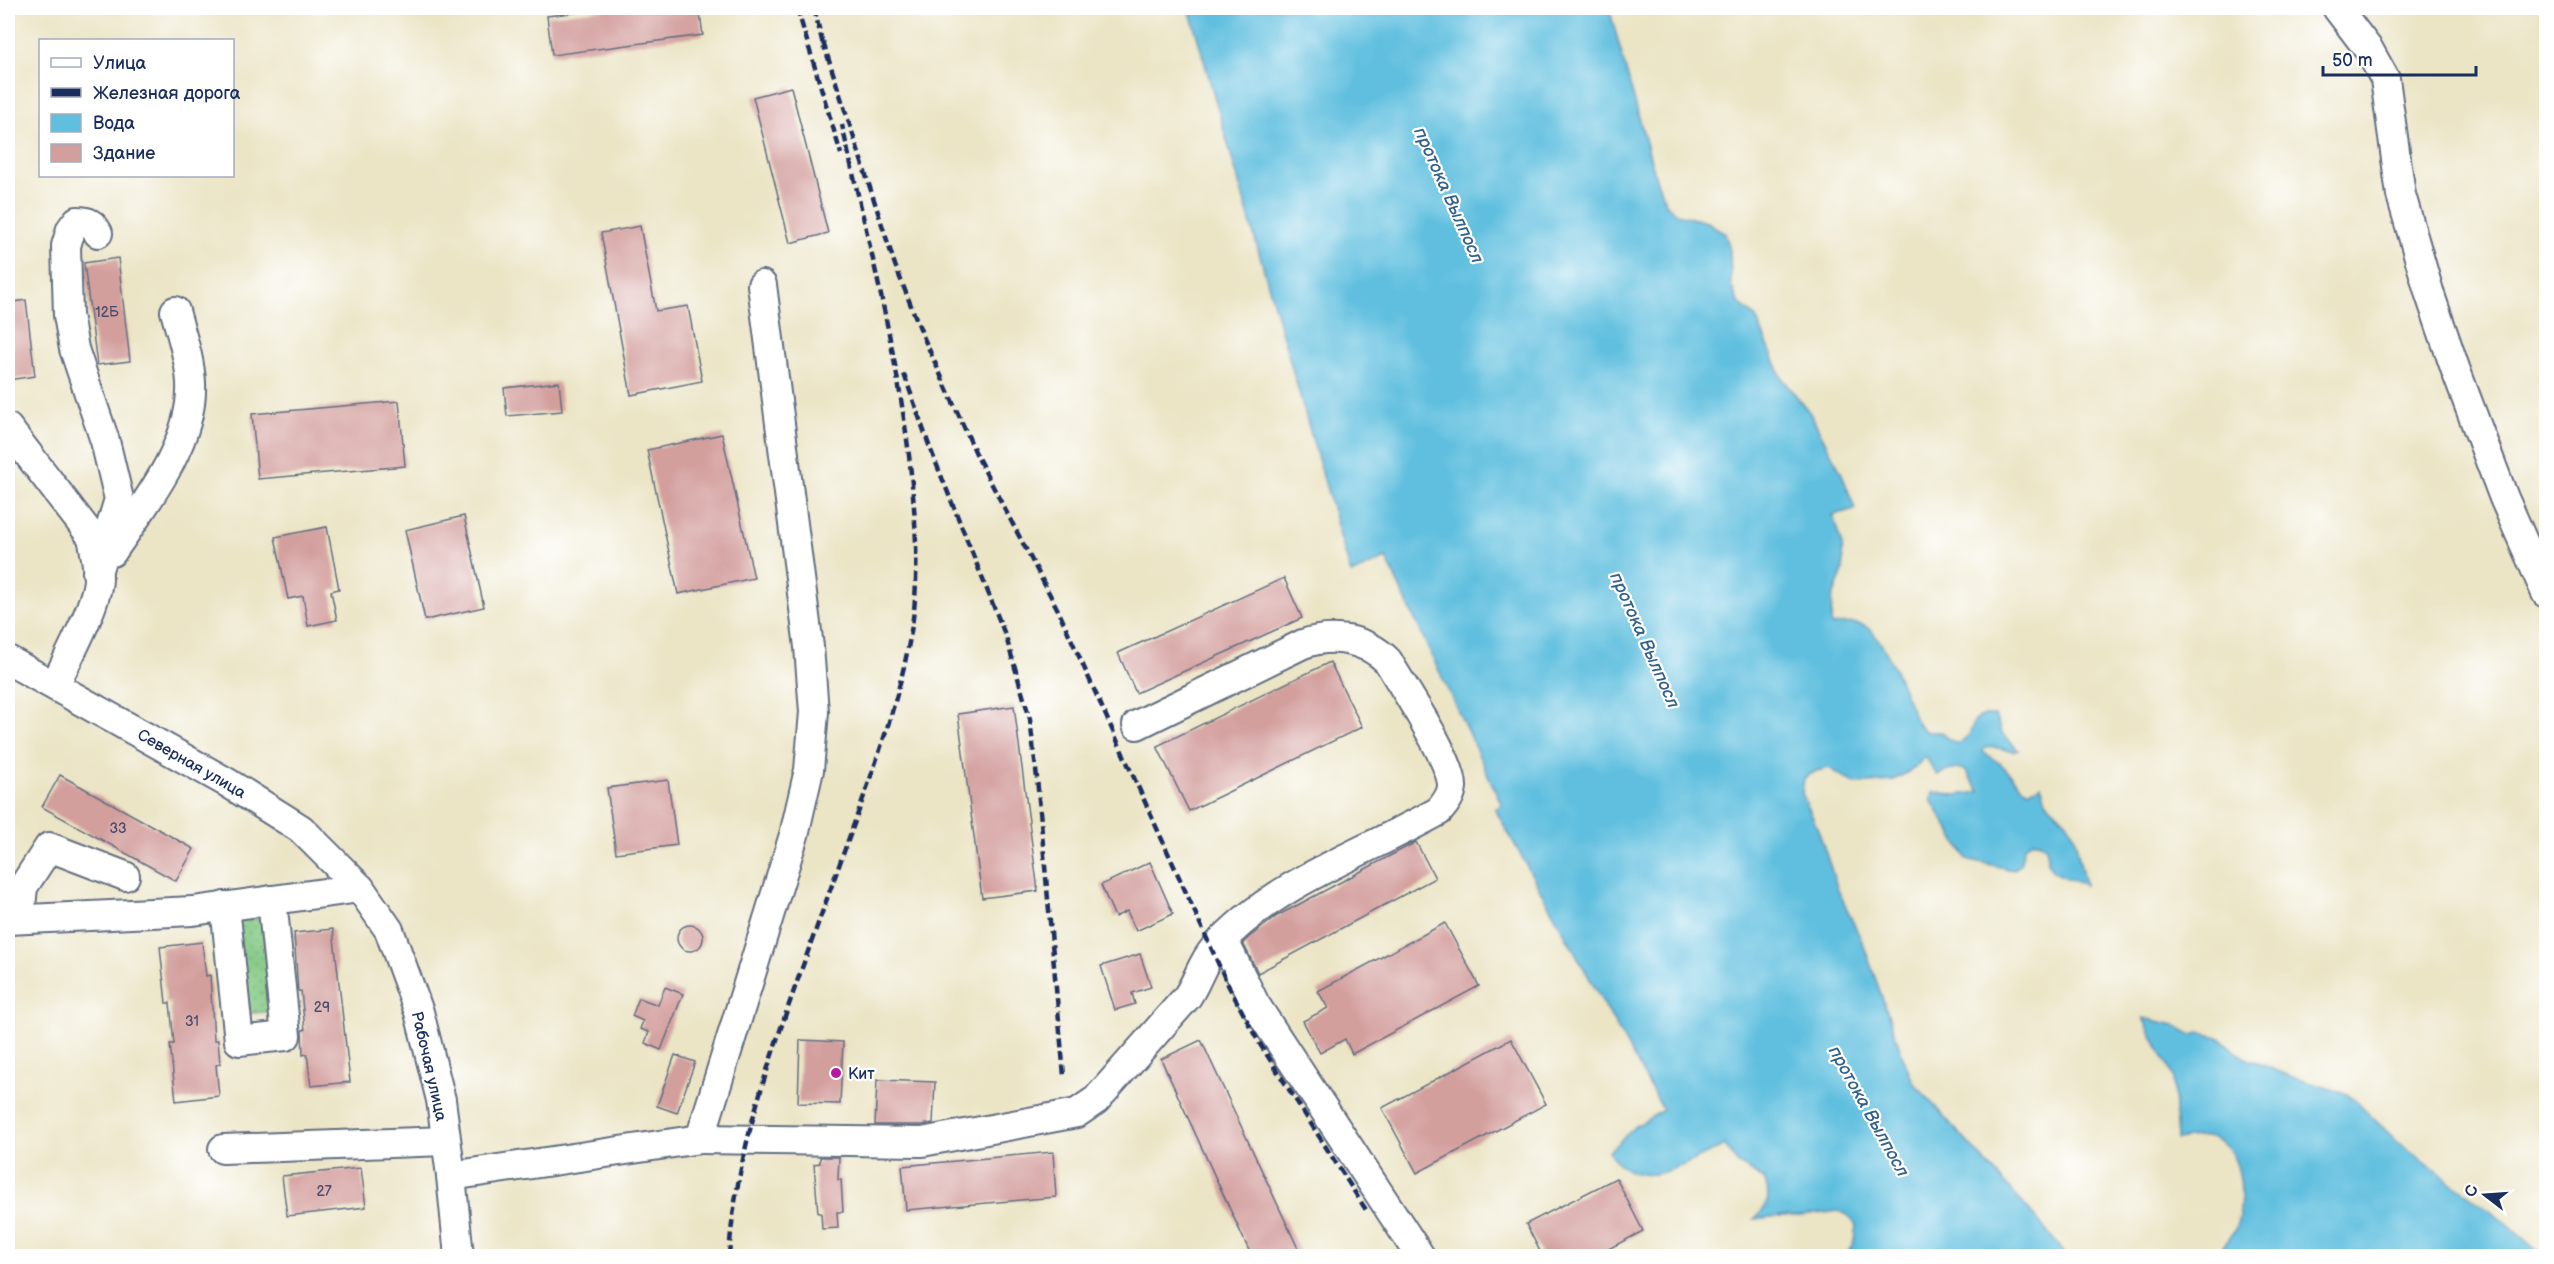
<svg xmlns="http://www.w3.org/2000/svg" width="2554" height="1264" font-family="'Balsamiq Sans',sans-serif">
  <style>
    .park { fill: url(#park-dots); stroke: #4e7b70; stroke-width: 1.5 }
    .water { fill: #60bfdf; stroke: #3e779e; stroke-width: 1.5 }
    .building { fill: #d39f9d }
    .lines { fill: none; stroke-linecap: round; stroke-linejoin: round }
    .minor-casing { stroke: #646e82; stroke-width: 32 }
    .minor { stroke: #fff; stroke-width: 28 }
    .rail { stroke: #1b2f5e; stroke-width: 4.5; stroke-dasharray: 9 4.5; stroke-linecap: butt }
    .poi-dot { fill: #b5179e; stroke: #fff; stroke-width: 2 }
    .labels { text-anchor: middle; stroke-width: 4.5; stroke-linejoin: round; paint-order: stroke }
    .number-label { font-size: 14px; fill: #494b6e }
    .street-label { font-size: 16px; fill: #1b2f5e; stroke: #fff }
    .poi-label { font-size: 16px; fill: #1b2f5e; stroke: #fff; text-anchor: start }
    .water-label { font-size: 18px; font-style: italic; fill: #33618b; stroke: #fff }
  </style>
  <defs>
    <pattern id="park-dots" width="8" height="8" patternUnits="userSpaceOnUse" patternTransform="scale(1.5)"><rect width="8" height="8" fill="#81c781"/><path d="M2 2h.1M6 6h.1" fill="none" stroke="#69a26d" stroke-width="1.8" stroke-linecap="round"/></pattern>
  </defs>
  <rect width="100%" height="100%" fill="#fff"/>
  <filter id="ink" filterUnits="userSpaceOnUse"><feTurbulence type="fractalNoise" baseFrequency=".0167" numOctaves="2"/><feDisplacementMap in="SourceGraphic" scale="12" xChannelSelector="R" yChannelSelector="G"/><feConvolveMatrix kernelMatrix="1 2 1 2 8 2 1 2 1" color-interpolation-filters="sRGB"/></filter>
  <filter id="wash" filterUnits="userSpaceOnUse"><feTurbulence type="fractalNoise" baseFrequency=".008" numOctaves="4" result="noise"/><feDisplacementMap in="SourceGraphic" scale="24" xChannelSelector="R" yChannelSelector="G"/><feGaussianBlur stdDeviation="1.35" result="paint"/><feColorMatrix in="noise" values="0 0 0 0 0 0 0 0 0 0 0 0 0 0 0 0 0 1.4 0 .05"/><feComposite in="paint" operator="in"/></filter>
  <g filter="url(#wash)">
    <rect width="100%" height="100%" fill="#ebe4c5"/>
    <polygon class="park" points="263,918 274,1011 243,1014 232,921"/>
    <g class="water">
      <path d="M1189,8H1609L1656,179L1667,206L1680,215L1707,222L1725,233L1730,250L1731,285L1738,302L1756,318L1782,378L1810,413L1842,474L1855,509L1833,515L1842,546L1843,571L1832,599L1831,625C1843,624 1857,620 1868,628C1888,643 1906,700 1918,724L1926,732H1942L1947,738L1958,744L1969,735L1975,720L1984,715H1995L2002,733L2018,750C2007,754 1995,743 1984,749L1983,752L2001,764L2024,788L2030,791L2041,785L2046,801L2067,822L2074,834L2085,885C2075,881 2061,877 2053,871C2041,860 2057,847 2033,840L2024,847L2020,865L2013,870L1967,859L1931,800L1933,792L1955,795L1980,792L1965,770L1956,768L1937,775L1925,756L1915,768L1892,781L1855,784L1829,768L1816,771L1804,778L1802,793L1819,832L1837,887L1864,946L1902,1054L1913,1082L2026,1207L2054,1240L2065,1256H1846L1854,1242L1856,1225L1848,1215L1838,1211L1801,1216H1781L1754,1219C1769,1207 1771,1196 1764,1179L1737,1163L1725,1145C1689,1161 1636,1199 1609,1151L1636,1126L1663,1110L1495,809L1502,805L1386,558L1351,574Z"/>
      <path d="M2143,1018L2175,1025L2191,1035L2200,1033L2219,1037L2235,1051L2248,1059L2295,1078L2348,1094L2400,1144L2506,1223L2543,1256H2214C2222,1248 2232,1238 2236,1227C2246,1199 2244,1140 2205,1137C2196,1136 2186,1139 2177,1140L2173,1077Z"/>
    </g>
    <g id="blocks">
      <g class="building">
        <polygon points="614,8 699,8 703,35 552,55 547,16"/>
        <polygon points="791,87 828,233 790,243 753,97"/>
        <polygon points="640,226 656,311 688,306 702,381 631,395 601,233"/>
        <polygon points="118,258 130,361 97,365 84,263"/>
        <polygon points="26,300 35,376 8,380 8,303"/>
        <polygon points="559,382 562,411 507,416 504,388"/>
        <polygon points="399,401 405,466 258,479 252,414"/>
        <polygon points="722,434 754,578 678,594 647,450"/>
        <polygon points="464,516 484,607 425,620 405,530"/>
        <polygon points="327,527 339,589 331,591 337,620 308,626 303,596 288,599 275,537"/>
        <polygon points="1284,578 1302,618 1136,693 1118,653"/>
        <polygon points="1330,662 1362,727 1189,811 1157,746"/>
        <polygon points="1014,706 1038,891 982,898 958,714"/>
        <polygon points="60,775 194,849 176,881 42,807"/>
        <polygon points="668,780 677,845 616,853 607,788"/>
        <polygon points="1416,842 1435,878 1258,973 1243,943 1248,938 1277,916"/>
        <polygon points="1150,862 1173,914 1136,931 1127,911 1115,917 1101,885"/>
        <polygon points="1445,923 1479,986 1352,1054 1345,1039 1320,1053 1303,1021 1328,1008 1318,991"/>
        <circle cx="690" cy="938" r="13"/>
        <polygon points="333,929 350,1082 311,1086 307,1054 303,1055 302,1030 305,1030 301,991 298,991 294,933"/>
        <polygon points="202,942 206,976 210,975 214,1040 218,1040 220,1064 216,1065 219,1096 176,1101 170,1044 174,1044 170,1003 166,1003 160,947"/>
        <polygon points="1140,954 1151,987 1132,993 1135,1004 1115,1010 1101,966"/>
        <polygon points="665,987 683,994 661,1050 645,1043 649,1032 640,1029 643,1021 632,1016 639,998 658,1005"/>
        <polygon points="1511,1039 1546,1104 1417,1173 1382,1108"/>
        <polygon points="800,1040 843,1042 840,1104 798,1103"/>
        <polygon points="1201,1040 1302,1257 1252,1257 1161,1059"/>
        <polygon points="675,1055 695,1062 677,1113 657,1106"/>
        <polygon points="877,1080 935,1082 933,1123 921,1125 875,1125"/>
        <polygon points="1053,1152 1056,1197 906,1210 902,1166"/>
        <polygon points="820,1157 839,1157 838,1180 841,1180 843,1212 837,1212 838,1228 822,1229 821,1213 818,1213 814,1164 820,1163"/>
        <polygon points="361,1168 366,1207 287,1216 282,1176"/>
        <polygon points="1616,1178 1643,1231 1593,1257 1543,1257 1526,1224"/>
      </g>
    </g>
  </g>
  <g filter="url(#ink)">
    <use href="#blocks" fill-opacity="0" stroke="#646e82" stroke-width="1.5"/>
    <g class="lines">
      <g class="minor-casing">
        <g id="minor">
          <polyline points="2337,8 2369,50 2385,79 2401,195 2430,295 2456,371 2504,498 2546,593"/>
          <path d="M8,428L92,537C95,551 98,565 98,579C97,605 67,659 55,685"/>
          <path d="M112,552C144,505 194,443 191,383C190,359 181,334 175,311"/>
          <path d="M97,573L119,499L105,441L74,349L68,315L66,246L71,229L77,221C88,221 93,223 98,233"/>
          <polyline points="8,660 228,783 301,829 360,888 389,930 419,1012 441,1100 451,1176 459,1256"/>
          <polyline points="225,906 239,1041 286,1036 272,900"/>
          <polyline points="20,918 23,887 49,847 125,876"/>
          <polyline points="8,920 193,911 360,888"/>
          <polyline points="1223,939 1255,1004 1420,1256"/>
          <path d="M700,1139L922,1142L1077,1113L1096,1100L1187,997C1198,981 1201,964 1214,949C1273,882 1363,854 1439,811C1445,804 1451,797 1452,787C1453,761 1402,686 1388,661C1365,638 1332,634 1303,644L1137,725"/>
          <polyline points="223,1149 446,1141"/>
          <polyline points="451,1176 700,1139 794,835 809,770 814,712 809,647 762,285"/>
        </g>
      </g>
      <use href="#minor" class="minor"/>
      <g class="rail">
        <polyline points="797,8 841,154"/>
        <polyline points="814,8 824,49"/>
        <polyline points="823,42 895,265 923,336 978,458 1058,610 1227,983 1258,1041 1368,1213"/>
        <polyline points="904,374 930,448 1006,637 1030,719 1037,778 1064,1076"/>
        <path d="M729,1256C735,1161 766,1069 798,979C818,924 838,868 858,813C881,748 906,679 914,610C919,562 915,512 910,464C897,349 867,237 842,125"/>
      </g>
    </g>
  </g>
  <circle class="poi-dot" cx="836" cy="1073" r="6"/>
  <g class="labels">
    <g class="number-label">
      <text x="107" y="317">12Б</text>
      <text x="118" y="833">33</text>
      <text x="322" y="1012">29</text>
      <text x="192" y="1026">31</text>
      <text x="324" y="1196">27</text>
    </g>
    <g class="street-label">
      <text transform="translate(192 763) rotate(30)" y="6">Северная улица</text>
      <text transform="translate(430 1066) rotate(77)" y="6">Рабочая улица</text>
    </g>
    <g class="poi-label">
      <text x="848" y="1079">Кит</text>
    </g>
    <g class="water-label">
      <text transform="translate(1449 195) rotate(66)" y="6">протока Вылпосл</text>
      <text transform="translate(1645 640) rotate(66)" y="6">протока Вылпосл</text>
      <text transform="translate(1869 1111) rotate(61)" y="6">протока Вылпосл</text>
    </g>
  </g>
  <rect width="2554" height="1264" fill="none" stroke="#fff" stroke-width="30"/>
  <rect x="39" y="39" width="195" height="138" fill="#ffffff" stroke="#a4acbf" stroke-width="1.5"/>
  <rect x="51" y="58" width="30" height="9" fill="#ffffff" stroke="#a4acbf" stroke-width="1.5"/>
  <text x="93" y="69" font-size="18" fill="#1b2f5e">Улица</text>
  <rect x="51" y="88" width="30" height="9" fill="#1b2f5e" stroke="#a4acbf" stroke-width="1.5"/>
  <text x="93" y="99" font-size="18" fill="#1b2f5e">Железная дорога</text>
  <rect x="51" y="114" width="30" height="18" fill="#60bfdf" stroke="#a4acbf" stroke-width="1.5"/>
  <text x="93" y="129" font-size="18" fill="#1b2f5e">Вода</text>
  <rect x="51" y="144" width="30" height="18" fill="#d39f9d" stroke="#a4acbf" stroke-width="1.5"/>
  <text x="93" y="159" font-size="18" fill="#1b2f5e">Здание</text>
  <g transform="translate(2485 1195) rotate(287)" stroke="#ffffff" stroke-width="4.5" paint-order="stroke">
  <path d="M0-4.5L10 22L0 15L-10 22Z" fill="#1b2f5e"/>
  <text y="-9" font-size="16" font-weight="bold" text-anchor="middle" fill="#1b2f5e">С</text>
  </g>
  <path d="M2323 66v9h153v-9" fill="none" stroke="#1b2f5e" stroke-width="3"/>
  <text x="2332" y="66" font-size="18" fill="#1b2f5e" stroke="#ffffff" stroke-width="4.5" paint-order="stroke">50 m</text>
</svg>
